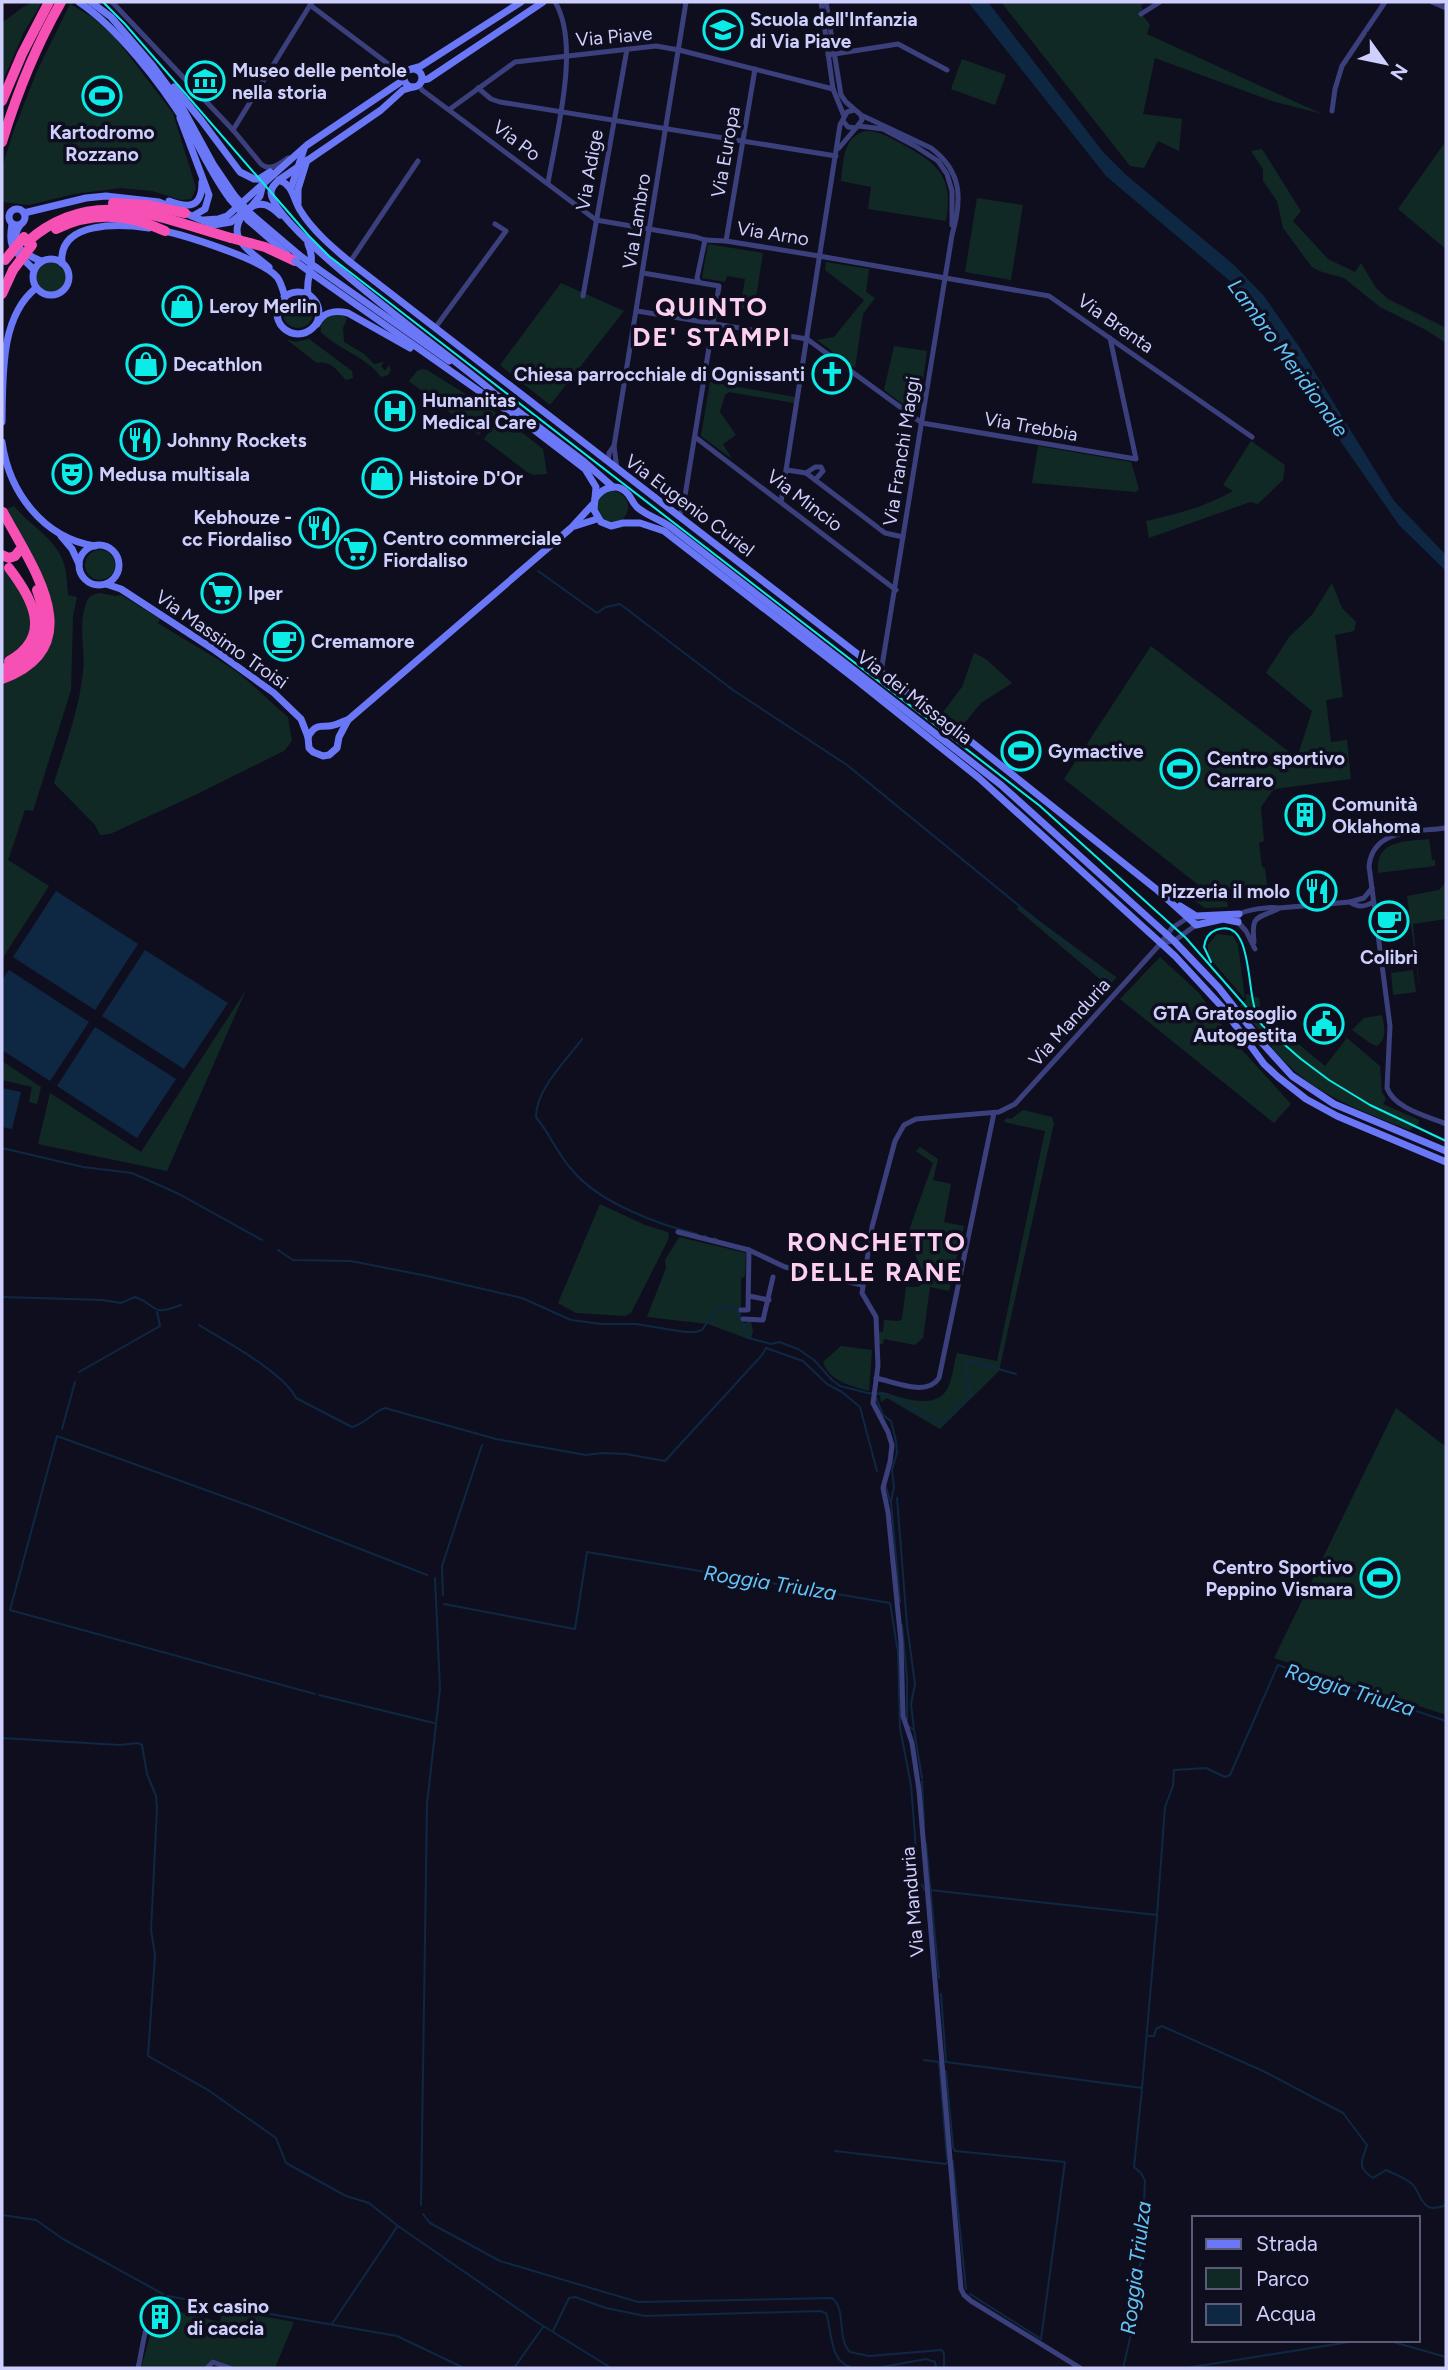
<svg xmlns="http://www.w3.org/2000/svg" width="1448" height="2370" font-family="Figtree,sans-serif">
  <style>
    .green { fill: #112925 }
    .water { fill: #0e2843 }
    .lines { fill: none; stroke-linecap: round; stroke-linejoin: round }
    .stream { stroke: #0e2843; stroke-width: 2 }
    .street { stroke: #3b407c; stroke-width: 5 }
    .secondary { stroke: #6a78f8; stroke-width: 7 }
    .highway { stroke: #f650b4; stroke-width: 10 }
    .tram { stroke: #0bece7; stroke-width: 2 }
    .secondary-bridge { stroke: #6a78f8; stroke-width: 7 }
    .highway-bridge { stroke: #f650b4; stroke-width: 10 }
    .labels { text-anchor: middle; stroke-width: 7; stroke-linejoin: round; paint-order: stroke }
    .poi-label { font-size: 19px; font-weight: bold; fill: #cecffd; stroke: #0f0e1f; text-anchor: start }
    .street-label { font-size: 19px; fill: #cecffd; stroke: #0f0e1f }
    .water-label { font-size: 21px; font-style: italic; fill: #62c4f7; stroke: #0f0e1f }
    .district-label { font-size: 26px; font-weight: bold; letter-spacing: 2px; fill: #fdd0f2; stroke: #0f0e1f }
  </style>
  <rect width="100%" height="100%" fill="#0f0e1f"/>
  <g class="green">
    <polygon points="34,2 42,2 24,32 2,83 2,23 23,7"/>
    <polygon points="1001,2 1146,2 1141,6 1143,10 1140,12 1150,25 1147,34 1322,114 1272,101 1155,58 1143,114 1182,119 1179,151 1158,141 1144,168 1130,166"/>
    <polygon points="70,4 92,17 114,36 173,113 196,188 191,199 181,200 152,191 120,188 74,194 29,205 2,202 2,167 14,130 37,71"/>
    <polygon points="962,59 1006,75 995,105 951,89"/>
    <path d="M866,131C880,131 890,138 902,144C938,164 954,177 946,221L868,209L871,187L841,181C844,161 842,137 866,131Z"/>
    <polygon points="1446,141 1446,249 1398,209"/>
    <polygon points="1262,149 1301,211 1293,221 1328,259 1355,272 1361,263 1376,288 1388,299 1446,328 1446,343 1426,330 1380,307 1344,278 1322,272 1312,267 1283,228 1277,201 1263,181 1263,169 1251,151"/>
    <polygon points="977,198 1023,205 1011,280 965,272"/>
    <polygon points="708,244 763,253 754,310 740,308 745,279 727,276 725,282 702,278"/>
    <circle cx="51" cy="277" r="15"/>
    <polygon points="826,262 869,269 866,292 875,298 863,314 855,368 817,340 834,337 864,300 825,270"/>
    <polygon points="561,283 624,311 550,405 500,365"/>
    <circle cx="298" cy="313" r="15"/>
    <path d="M340,314L347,318L343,328L344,342L363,353L374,364L384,362L381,366L385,371L389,365L391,370L388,375L381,377C366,356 339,350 321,332V324L327,316Z"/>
    <path d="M286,339L295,342L309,339L352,371L353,378L346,380C337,371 332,360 317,363Z"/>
    <polygon points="894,346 927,351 919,409 913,412 884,390"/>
    <polygon points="422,369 427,370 496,413 479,435 409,381 417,371"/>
    <polygon points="710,382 795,397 794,403 729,392 725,395 720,412 736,435 723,444 732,459 701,436"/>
    <polygon points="507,421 543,449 547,474 534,475 527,472 484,439 496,423 502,427"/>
    <path d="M1251,441L1285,465L1283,480L1258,504L1250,502L1149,538L1146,521C1177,514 1205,507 1233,491L1223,485Z"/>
    <polygon points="1038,446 1131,462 1139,489 1136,492 1032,483"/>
    <circle cx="612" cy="507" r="16"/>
    <path d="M14,506C29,525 55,538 63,561C67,572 67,584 68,595L77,597L73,616L71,690L33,811L25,810L8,860L49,886L2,959V684C38,668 58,641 51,600L7,509Z"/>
    <circle cx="100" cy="565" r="15"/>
    <polygon points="2,567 31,604 30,633 23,646 13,655 2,659"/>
    <polygon points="1332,583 1342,608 1356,622 1354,631 1335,635 1343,697 1326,700 1331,742 1347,740 1351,779 1274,789 1261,807 1264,841 1259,843 1262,867 1265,868 1267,885 1226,891 1228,907 1205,908 1192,899 1201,887 1064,779 1151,646 1297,758 1312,711 1266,673 1289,637 1312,615"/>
    <path d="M100,593L115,596L121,595L160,619L158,623C183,639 209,653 234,670C253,684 270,702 288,717L292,741L284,751L195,795L110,834L100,835L95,825L54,783C65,747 79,710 83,672C86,649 77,624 87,601C90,595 94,594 100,593Z"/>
    <polygon points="974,653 986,659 1012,683 981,703 962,726 943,712 962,687"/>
    <path d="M1429,839L1432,860H1435V866L1378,873C1375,839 1405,842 1429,839Z"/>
    <polygon points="1446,882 1446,919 1413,924 1420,992 1407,896 1439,890"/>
    <polygon points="1019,906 1116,977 1116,978 1108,986 1017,909"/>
    <polygon points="1217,934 1233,936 1238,945 1245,999 1213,962 1208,955 1208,945"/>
    <polygon points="1160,957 1199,993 1232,1039 1291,1104 1274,1123 1120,999"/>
    <polygon points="1391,969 1392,973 1413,970 1416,992 1393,995"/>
    <polygon points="246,990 167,1171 38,1144 50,1093 141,1152"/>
    <path d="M1246,994L1259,998L1261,1013L1325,1066L1347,1038L1380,1066L1382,1092L1386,1099L1383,1104L1419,1120V1124L1409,1130C1367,1113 1320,1097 1287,1064C1269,1046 1255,1025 1240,1005L1246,1000Z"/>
    <path d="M1382,1015C1384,1026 1388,1038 1377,1046L1370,1043L1352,1030L1364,1018Z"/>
    <polygon points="2,1061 41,1087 37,1104 29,1102 32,1087 2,1080"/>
    <path d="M1023,1110L1052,1117L1054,1123L999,1371L940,1429L887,1398L881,1402L879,1391C899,1396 938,1414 949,1385C953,1375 954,1363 957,1353L997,1361L1045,1131L1004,1122L1006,1118L1011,1119Z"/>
    <polygon points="920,1147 938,1159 933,1180 951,1184 944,1222 964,1226 949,1291 930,1287 923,1338 915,1345 884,1339 883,1344 878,1344 878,1331 883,1332 884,1320 899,1321 902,1319 906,1287 918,1287 924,1283 925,1272 920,1268 908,1233 933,1163 916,1151"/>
    <polygon points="600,1204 645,1225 668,1232 669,1238 631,1313 625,1316 576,1313 558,1303"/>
    <polygon points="679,1237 746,1253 745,1276 741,1279 741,1324 751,1321 753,1331 751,1340 708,1324 647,1317 666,1268 665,1260"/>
    <path d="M841,1346L872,1350L869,1391C851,1385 831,1383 823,1362Z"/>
    <polygon points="1396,1408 1446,1447 1446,1715 1274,1658"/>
    <polygon points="223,2309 294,2322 275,2368 237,2368 213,2359 208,2368 141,2368 157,2311 176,2311 220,2322"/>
  </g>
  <g class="water">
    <polygon points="968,2 988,2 1103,152 1125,174 1234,265 1264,296 1300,348 1394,501 1446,555 1446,571 1399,525 1304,389 1260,316 1237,287 1106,176"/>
    <polygon points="56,891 138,944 95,1010 13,957"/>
    <polygon points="145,950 228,1003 184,1069 102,1016"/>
    <polygon points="9,970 89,1022 50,1081 2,1050 2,980"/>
    <polygon points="95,1027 176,1079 137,1138 57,1086"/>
    <polygon points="2,1088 21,1092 12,1129 2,1127"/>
  </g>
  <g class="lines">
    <g class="stream">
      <polyline points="538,571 597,613 606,607 620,604 733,690 847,765 1111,981"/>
      <path d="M582,1039C566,1061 536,1089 536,1117C550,1134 558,1155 573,1171C600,1203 657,1224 697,1234"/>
      <polyline points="2,1148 83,1167 132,1173 179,1194 262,1240"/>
      <polyline points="705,1236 706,1236"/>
      <polyline points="714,1238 717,1239"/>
      <polyline points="278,1250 293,1260 351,1261 427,1276 522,1298 571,1320 601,1324 636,1324 685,1332 696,1332 702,1330 712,1315 720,1309 728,1306 737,1310 749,1338 771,1344 779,1342 798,1349 814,1360 832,1380 840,1386 868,1393 887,1394 939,1422 945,1420 971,1395 966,1368 967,1362 971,1361 1016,1374"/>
      <path d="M2,1297L102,1300L121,1303L135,1297C160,1306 149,1317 181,1305"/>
      <path d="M199,1325C225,1341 283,1372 296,1398L352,1427C365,1424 373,1412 385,1408L496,1439L586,1455L602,1453L626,1454L665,1461L762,1355L766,1348L803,1361L827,1384L842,1392L860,1407L877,1471"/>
      <polyline points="79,1372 160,1326 157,1312"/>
      <polyline points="876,1398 883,1415 891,1421 896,1441 897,1453 892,1470 894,1487 891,1502 900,1602"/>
      <polyline points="62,1429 75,1382"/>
      <polyline points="886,1487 890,1501"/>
      <polyline points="897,1498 907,1625 915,1684 911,1704 914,1729"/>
      <polyline points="443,1595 442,1566 482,1445"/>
      <polyline points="444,1604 575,1629 587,1552 890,1603 898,1652 900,1728 911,1785 918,1876"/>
      <polyline points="902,1625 907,1678 907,1720"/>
      <polyline points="315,1694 10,1610 57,1436 258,1509 427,1575"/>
      <polyline points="319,1695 434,1723"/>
      <polyline points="908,1726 914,1730 922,1778"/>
      <polyline points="2,1738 120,1745 138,1743 142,1745 147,1774 156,1796 157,1809 151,1930 155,1955 148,2056 208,2090 276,2138 286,2163 346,2196 369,2203 398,2226 537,2322 611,2368"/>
      <polyline points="922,1781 924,1824"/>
      <polyline points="926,1843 939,1978"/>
      <polyline points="919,1881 925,1890"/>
      <polyline points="930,1890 1157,1915 1165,1807 1173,1786 1174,1770 1206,1768 1225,1777 1230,1775 1278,1665 1446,1721"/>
      <polyline points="941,1994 946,2062 1142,2088 1157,1916"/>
      <path d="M1148,2036H1154L1156,2029L1162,2026L1263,2071L1343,2113L1367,2145C1362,2161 1356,2167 1373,2178L1386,2170C1394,2174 1406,2178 1412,2184C1422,2193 1420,2216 1446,2205"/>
      <polyline points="924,2060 939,2062 947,2159"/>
      <polyline points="946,2071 953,2147 955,2151 1065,2162 1041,2339 970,2294"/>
      <polyline points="835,2151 946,2164 947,2162"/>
      <polyline points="953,2161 966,2289"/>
      <polyline points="421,2205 427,1804 440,1689 435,1578"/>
      <path d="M423,2214L430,2223L500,2261L638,2302L832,2298C847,2309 836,2338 850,2352L869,2356L942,2350L944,2354V2368"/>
      <polyline points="2,2215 36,2220 63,2239 163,2294"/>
      <polyline points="167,2296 397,2336 464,2368"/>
      <polyline points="332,2324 397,2227"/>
      <path d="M553,2331L569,2298L575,2297L606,2308L645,2316L820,2311L826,2313C832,2330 829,2360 850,2367C853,2369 857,2367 861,2368"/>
      <polyline points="1386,2340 1446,2357"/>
      <polyline points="514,2368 543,2327"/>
      <polyline points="867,2368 875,2368"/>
      <polyline points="877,2368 926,2359 935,2362 936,2368"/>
      <polyline points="1123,2368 1132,2330 1132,2305 1141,2260 1145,2181 1141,2173 1134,2167 1142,2089"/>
      <polyline points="1186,2368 1362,2340"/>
    </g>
    <g class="street">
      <path d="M112,2L233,130L261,164C270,172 279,164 288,158"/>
      <polyline points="821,2 833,89 844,116"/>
      <path d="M826,2L841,95L846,102L861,115L931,148C963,172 962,200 952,235L881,672"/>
      <polyline points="1432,2 1446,8"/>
      <polyline points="310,5 387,63 407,72"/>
      <polyline points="1141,14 1160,2"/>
      <polyline points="828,55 898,44 947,70"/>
      <polyline points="419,85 422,90 596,220 696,237 705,240 726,241 819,256 1049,296 1252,437"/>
      <polyline points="478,88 491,99 500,102 836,156"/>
      <polyline points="450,109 515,62 656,46 679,50 833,89"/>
      <polyline points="1332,111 1335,89 1342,66 1385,2"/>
      <polyline points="843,121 848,127 856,128 862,120 861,115"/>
      <polyline points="859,126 883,129 915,146 938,161 947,174 952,191 952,225"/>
      <polyline points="233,130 312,2"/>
      <polyline points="839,148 855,129"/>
      <path d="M548,183C556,135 581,44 555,2"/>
      <polyline points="726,241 755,69"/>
      <polyline points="350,262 418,161"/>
      <polyline points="643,273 719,286 683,508 679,516"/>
      <polyline points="699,282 697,278 705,240"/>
      <polyline points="583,296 627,49"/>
      <polyline points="637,311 807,339 922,423 1136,459 1110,338"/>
      <polyline points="435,328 506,231 495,224"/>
      <polyline points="695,437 896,590"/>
      <polyline points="614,446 617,469"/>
      <polyline points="608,462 609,453 614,446 686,2"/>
      <polyline points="787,470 806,473 885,533 903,537"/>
      <polyline points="806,473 815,467 821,467 823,471 815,480"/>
      <polyline points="781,502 840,125 847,112 854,110"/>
      <path d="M1446,828C1417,832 1373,828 1369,866L1390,1026L1387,1088C1395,1109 1427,1116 1446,1124"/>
      <path d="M1350,902C1358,908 1365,907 1373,902"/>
      <path d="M1254,942C1251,914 1257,919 1278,909"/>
      <polyline points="1161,943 1174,941 1196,925 1196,922"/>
      <path d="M1255,949L1246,931L1238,922V915C1244,910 1270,906 1279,908L1350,902L1364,898L1372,888"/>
      <polyline points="678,1232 749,1250 785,1267 862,1285"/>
      <polyline points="749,1296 769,1300"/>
      <polyline points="741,1310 748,1310 749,1250"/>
      <polyline points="743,1319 763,1320 773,1277"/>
      <path d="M876,1378C894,1382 927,1397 939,1378L994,1113"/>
      <path d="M138,2368C143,2347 144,2326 155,2306"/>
      <polyline points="207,2368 213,2362 230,2368"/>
      <polyline points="1080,2368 971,2301 964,2295 961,2289 919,1790 912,1743 903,1716 901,1642 888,1512 883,1488 890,1462 892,1445 888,1432 873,1403 878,1366 876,1317 862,1293 872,1227 895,1141 904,1125 916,1119 999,1112 1015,1104 1161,943 1172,928 1189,917"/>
    </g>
    <g class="secondary">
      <path d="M79,2C118,28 161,84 186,124C201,149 212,175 230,199"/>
      <polyline points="91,2 111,17 153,66 178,100 213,164 234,195"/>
      <polyline points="411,69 421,66 521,2"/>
      <circle cx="413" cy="78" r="9"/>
      <polyline points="422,80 428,79 543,2"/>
      <polyline points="174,87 201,120 240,172 254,179 259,179 270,172"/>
      <path d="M413,87L403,90L381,110L279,180C275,184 271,187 271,193C273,229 458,361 493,392"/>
      <polyline points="180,118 209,195 205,209 193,216"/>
      <path d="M279,180C293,185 293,198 300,210C312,230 332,247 350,262L974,744L1156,889L1196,925L1223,919L1238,922"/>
      <polyline points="291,188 304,149"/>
      <path d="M169,201C190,209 202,207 202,182"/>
      <polyline points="298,203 298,189 307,160"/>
      <polyline points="251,207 260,196 263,184"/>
      <circle cx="17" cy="217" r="8"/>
      <polyline points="24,213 86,198 106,196 159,202 213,225 231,222 244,212"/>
      <polyline points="252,215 299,255"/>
      <polyline points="204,220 218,219 227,216 307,145 399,83 406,73"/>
      <polyline points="248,220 287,254"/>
      <path d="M12,224C7,252 17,251 34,270"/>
      <path d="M20,225C7,245 24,254 41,261"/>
      <path d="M160,230C184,235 262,259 277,277C281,282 283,290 285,297"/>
      <path d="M308,244C317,264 305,275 308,294"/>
      <circle cx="51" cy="277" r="18"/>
      <path d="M62,263C58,220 122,224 149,228"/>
      <path d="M269,267C260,259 242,248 238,236C233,221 250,200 266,205C271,207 276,211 280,215"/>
      <polyline points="317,268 449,361"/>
      <polyline points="314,275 529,426 585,469 596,487 594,510 601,522 611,526 623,523 640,523 664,531 855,679 979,778 1175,956 1222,1007 1264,1064 1278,1077 1306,1099 1337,1116 1446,1162"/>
      <circle cx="298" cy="313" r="21"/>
      <path d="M317,324C324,311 335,310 348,313L410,348"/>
      <polyline points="490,390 582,460 613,487"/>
      <path d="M2,422C3,375 0,317 36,288"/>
      <path d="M2,442C9,492 43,538 95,546"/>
      <path d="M595,499C602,487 618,482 628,494C632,499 633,504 638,508C648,516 661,520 672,528L1001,785L1174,941L1219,988L1263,1044L1292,1076L1334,1104L1446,1151"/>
      <polyline points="575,526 597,519"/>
      <polyline points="61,536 72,549 79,564"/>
      <circle cx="99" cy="565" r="20"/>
      <polyline points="106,584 121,589 213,649 274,693 301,719 308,737 309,748 313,752 323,756 329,755 337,748 339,737 348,720 571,528 594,503"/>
      <path d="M308,737C314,726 318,726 329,726C334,726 341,722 347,720"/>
      <polyline points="1180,906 1196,916 1239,914"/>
    </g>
    <g class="highway">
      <polyline points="2,101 22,54 49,2"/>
      <path d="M2,142C17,93 36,46 61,2"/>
      <polyline points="113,203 147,205 185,213"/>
      <path d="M56,229C92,211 129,214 165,231"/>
      <path d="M27,242C92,184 160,218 231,238"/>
      <polyline points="250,243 265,247 295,261"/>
      <polyline points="2,294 13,270"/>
      <polyline points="2,555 9,558 15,556 19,551"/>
      <path d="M9,568C32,598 54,636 9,661"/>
      <path d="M2,669C41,661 50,625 37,590"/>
      <path d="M2,679C92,646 32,567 3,512"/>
    </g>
    <g class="tram">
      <polyline points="103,2 125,24 309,236 329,256 1040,806 1186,938 1263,1026 1301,1059 1329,1080 1370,1105 1446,1141"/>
      <path d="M1211,962L1204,947C1205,939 1208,933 1216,930C1254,915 1246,995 1257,1015"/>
    </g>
    <g class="secondary-bridge">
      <polyline points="234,195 252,215"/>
      <polyline points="230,199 248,220"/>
      <polyline points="299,255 317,268"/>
      <polyline points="295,261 314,275"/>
    </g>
    <g class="highway-bridge">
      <polyline points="231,238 250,243"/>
      <polyline points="5,260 24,237"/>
      <polyline points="13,270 32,245"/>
    </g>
  </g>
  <defs>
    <g id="school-ring" transform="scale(2.0125)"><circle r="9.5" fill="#0f0e1f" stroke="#0bece7" stroke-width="1.5"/><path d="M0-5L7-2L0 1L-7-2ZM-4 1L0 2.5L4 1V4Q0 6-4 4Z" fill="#0bece7"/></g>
    <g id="museum-ring" transform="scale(2.0125)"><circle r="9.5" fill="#0f0e1f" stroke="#0bece7" stroke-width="1.5"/><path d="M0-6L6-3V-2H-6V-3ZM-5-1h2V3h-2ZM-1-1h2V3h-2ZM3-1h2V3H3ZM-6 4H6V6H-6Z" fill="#0bece7"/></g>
    <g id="stadium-ring" transform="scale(2.0125)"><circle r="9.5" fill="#0f0e1f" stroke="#0bece7" stroke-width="1.5"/><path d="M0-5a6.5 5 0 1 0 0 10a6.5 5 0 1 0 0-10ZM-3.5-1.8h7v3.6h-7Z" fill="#0bece7"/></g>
    <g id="shop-ring" transform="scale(2.0125)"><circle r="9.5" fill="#0f0e1f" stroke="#0bece7" stroke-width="1.5"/><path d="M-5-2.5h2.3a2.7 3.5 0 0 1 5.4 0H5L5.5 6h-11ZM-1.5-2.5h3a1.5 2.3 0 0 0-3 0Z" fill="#0bece7"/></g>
    <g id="church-ring" transform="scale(2.0125)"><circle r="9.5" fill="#0f0e1f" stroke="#0bece7" stroke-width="1.5"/><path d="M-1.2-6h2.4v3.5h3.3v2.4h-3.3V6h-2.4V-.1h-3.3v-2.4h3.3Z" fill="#0bece7"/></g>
    <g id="hospital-ring" transform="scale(2.0125)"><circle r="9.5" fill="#0f0e1f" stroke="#0bece7" stroke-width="1.5"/><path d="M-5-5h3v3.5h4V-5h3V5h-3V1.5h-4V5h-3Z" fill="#0bece7"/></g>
    <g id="restaurant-ring" transform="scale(2.0125)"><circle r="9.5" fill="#0f0e1f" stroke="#0bece7" stroke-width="1.5"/><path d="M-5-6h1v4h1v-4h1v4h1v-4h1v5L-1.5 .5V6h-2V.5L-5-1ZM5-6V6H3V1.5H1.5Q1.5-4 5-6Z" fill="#0bece7"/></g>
    <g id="theatre-ring" transform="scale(2.0125)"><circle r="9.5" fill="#0f0e1f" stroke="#0bece7" stroke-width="1.5"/><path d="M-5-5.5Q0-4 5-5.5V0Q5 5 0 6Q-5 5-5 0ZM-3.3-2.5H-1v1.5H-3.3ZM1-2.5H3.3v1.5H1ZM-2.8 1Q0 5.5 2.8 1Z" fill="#0bece7"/></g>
    <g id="supermarket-ring" transform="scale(2.0125)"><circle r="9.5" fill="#0f0e1f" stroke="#0bece7" stroke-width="1.5"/><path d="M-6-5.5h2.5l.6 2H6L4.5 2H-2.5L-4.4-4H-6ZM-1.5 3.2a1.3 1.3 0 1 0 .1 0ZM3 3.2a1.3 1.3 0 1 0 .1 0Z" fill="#0bece7"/></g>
    <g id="cafe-ring" transform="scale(2.0125)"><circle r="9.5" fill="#0f0e1f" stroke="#0bece7" stroke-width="1.5"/><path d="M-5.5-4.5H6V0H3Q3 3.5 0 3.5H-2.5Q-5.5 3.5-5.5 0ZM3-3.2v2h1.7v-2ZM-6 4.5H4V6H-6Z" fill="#0bece7"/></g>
    <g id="building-ring" transform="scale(2.0125)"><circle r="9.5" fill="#0f0e1f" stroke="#0bece7" stroke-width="1.5"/><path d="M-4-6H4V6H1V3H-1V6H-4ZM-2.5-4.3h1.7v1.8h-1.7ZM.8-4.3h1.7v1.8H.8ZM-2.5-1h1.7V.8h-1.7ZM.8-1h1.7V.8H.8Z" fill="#0bece7"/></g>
    <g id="civic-ring" transform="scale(2.0125)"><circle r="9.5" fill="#0f0e1f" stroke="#0bece7" stroke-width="1.5"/><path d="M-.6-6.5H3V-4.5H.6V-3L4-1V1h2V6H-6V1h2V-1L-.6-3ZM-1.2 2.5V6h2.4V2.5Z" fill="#0bece7"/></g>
  </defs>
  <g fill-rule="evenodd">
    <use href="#school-ring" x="723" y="30"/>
    <use href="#museum-ring" x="205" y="81"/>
    <use href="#stadium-ring" x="102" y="96"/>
    <use href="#shop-ring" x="182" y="306"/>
    <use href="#shop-ring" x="146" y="364"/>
    <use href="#church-ring" x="832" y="374"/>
    <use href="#hospital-ring" x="395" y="411"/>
    <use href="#restaurant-ring" x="140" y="440"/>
    <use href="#theatre-ring" x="72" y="474"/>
    <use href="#shop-ring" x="382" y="478"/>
    <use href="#restaurant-ring" x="319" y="528"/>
    <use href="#supermarket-ring" x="356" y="549"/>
    <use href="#supermarket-ring" x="221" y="593"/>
    <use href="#cafe-ring" x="284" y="641"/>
    <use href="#stadium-ring" x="1021" y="751"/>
    <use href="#stadium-ring" x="1180" y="769"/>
    <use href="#building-ring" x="1305" y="815"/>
    <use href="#restaurant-ring" x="1317" y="891"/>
    <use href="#cafe-ring" x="1389" y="921"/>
    <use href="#civic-ring" x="1324" y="1024"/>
    <use href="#stadium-ring" x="1380" y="1578"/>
    <use href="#building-ring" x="160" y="2317"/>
  </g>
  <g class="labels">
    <g class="poi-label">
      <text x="750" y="26">Scuola dell'Infanzia<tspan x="750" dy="22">di Via Piave</tspan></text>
      <text x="232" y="77">Museo delle pentole<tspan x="232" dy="22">nella storia</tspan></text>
      <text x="102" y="139" text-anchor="middle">Kartodromo<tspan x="102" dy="22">Rozzano</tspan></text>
      <text x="209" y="313">Leroy Merlin</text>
      <text x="173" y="371">Decathlon</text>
      <text x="805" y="381" text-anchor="end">Chiesa parrocchiale di Ognissanti</text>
      <text x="422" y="407">Humanitas<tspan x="422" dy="22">Medical Care</tspan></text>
      <text x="167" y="447">Johnny Rockets</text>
      <text x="99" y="481">Medusa multisala</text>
      <text x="409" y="485">Histoire D'Or</text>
      <text x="292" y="524" text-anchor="end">Kebhouze -<tspan x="292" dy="22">cc Fiordaliso</tspan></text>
      <text x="383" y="545">Centro commerciale<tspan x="383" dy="22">Fiordaliso</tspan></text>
      <text x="248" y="600">Iper</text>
      <text x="311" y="648">Cremamore</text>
      <text x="1048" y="758">Gymactive</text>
      <text x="1207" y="765">Centro sportivo<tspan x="1207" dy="22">Carraro</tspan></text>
      <text x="1332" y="811">Comunità<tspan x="1332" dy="22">Oklahoma</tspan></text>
      <text x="1290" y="898" text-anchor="end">Pizzeria il molo</text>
      <text x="1389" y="964" text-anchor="middle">Colibrì</text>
      <text x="1297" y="1020" text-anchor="end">GTA Gratosoglio<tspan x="1297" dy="22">Autogestita</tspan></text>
      <text x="1353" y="1574" text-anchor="end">Centro Sportivo<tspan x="1353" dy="22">Peppino Vismara</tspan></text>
      <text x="187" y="2313">Ex casino<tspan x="187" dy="22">di caccia</tspan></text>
    </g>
    <g class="street-label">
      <text transform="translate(614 36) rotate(-5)" y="7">Via Piave</text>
      <text transform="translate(517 140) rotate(37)" y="7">Via Po</text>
      <text transform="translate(725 152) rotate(-80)" y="7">Via Europa</text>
      <text transform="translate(589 170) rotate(-80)" y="7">Via Adige</text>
      <text transform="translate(636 221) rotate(-81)" y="7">Via Lambro</text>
      <text transform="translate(773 233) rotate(9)" y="7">Via Arno</text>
      <text transform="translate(1116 323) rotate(35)" y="7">Via Brenta</text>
      <text transform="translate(1031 426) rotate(10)" y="7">Via Trebbia</text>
      <text transform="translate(901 451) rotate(-81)" y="7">Via Franchi Maggi</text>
      <text transform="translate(805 500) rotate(37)" y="7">Via Mincio</text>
      <text transform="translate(690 505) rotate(37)" y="7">Via Eugenio Curiel</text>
      <text transform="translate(222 639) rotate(35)" y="7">Via Massimo Troisi</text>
      <text transform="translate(915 697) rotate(38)" y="7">Via dei Missaglia</text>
      <text transform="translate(1069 1022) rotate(-48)" y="7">Via Manduria</text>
      <text transform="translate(912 1902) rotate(-95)" y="7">Via Manduria</text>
    </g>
    <g class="water-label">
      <text transform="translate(1288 358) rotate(54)" y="7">Lambro Meridionale</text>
      <text transform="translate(770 1583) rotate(9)" y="7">Roggia Triulza</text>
      <text transform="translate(1350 1690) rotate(17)" y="7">Roggia Triulza</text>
      <text transform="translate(1136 2268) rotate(-83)" y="7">Roggia Triulza</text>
    </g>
    <g class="district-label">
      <text x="712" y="316">QUINTO<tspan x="712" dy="30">DE' STAMPI</tspan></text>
      <text x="877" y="1251">RONCHETTO<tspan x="877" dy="30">DELLE RANE</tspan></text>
    </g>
  </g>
  <rect width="1448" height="2370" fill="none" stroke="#cecffd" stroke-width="7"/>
  <rect x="1192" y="2216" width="228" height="126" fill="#0f0e1f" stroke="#5b5b78" stroke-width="2"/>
  <rect x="1206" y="2239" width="35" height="10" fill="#6a78f8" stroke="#5b5b78" stroke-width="2"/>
  <text x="1256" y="2251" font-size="21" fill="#cecffd">Strada</text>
  <rect x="1206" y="2268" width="35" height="21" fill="#112925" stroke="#5b5b78" stroke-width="2"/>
  <text x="1256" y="2286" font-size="21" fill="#cecffd">Parco</text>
  <rect x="1206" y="2304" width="35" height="21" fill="#0e2843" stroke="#5b5b78" stroke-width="2"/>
  <text x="1256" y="2321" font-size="21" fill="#cecffd">Acqua</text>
  <g transform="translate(1385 63) rotate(123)" stroke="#0f0e1f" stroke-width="5" paint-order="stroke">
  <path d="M0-5L12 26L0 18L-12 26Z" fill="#cecffd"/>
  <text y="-10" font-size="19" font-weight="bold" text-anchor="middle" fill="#cecffd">N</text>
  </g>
</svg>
